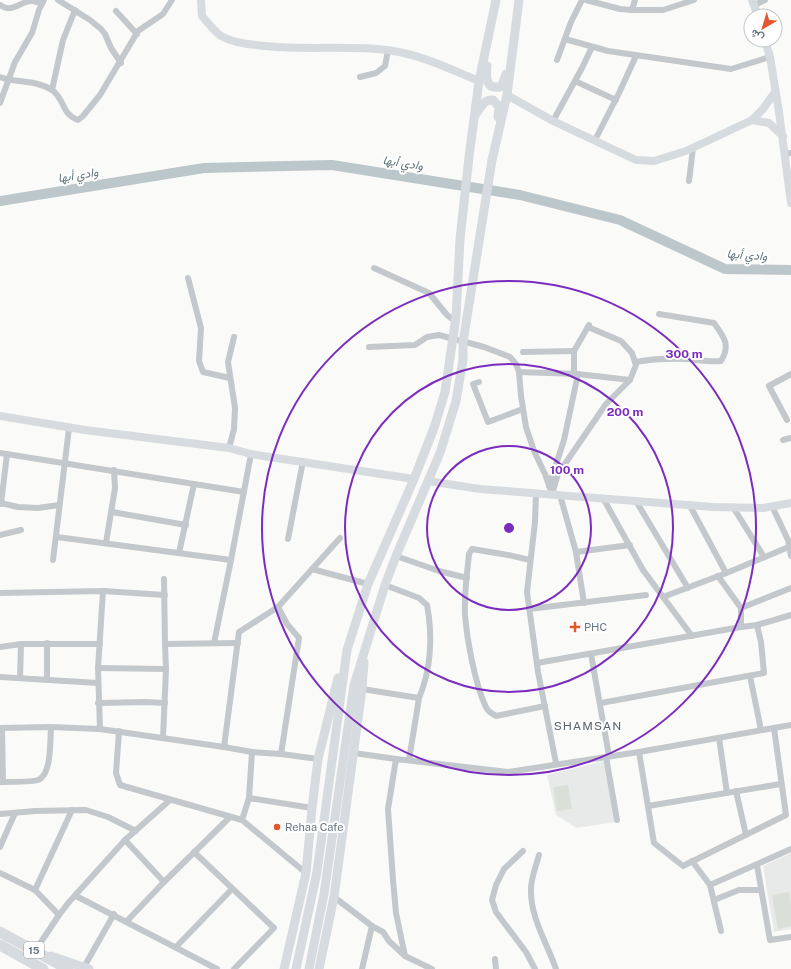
<svg xmlns="http://www.w3.org/2000/svg" width="791" height="969" font-family="'Public Sans',Vazirmatn,sans-serif">
  <style>
    .built { fill: #e8e9e9 }
    .green { fill: #dadfd7 }
    .lines { fill: none; stroke-linecap: round; stroke-linejoin: round }
    .river { stroke: #bbc7cb; stroke-width: 10 }
    .street { stroke: #c3c8cc; stroke-width: 6 }
    .secondary { stroke: #d6dbdf; stroke-width: 8 }
    .primary { stroke: #d6dbdf; stroke-width: 9 }
    .highway { stroke: #d6dbdf; stroke-width: 11 }
    .ring { fill: none; stroke: #7b2cbf; stroke-width: 2 }
    .poi-dot { fill: #e4572e; stroke: #fff; stroke-width: 1.5 }
    .labels { text-anchor: middle; stroke-width: 4; stroke-linejoin: round; paint-order: stroke }
    .shield { fill: #fff; stroke: #939fa8; stroke-width: 1 }
    .shield-label { font-size: 10px; font-weight: bold; fill: #657683 }
    .poi-label { font-size: 11px; fill: #657683; stroke: #fff; text-anchor: start }
    .water-label { font-size: 12px; font-style: italic; fill: #60757c; stroke: #fff }
    .neighbourhood-label { font-size: 12px; letter-spacing: 1px; fill: #57646e; stroke: #fff }
    .centre { fill: #7b2cbf; stroke: #fff; stroke-width: 2 }
    .ring-label { font-size: 12px; text-anchor: middle; font-weight: bold; fill: #7b2cbf; stroke: #fff; stroke-width: 4; stroke-linejoin: round; paint-order: stroke }
  </style>
  <rect width="100%" height="100%" fill="#fafaf8"/>
  <g class="built">
    <polygon points="604,761 615,822 577,828 556,815 547,775"/>
    <polygon points="791,853 791,929 774,932 763,866"/>
  </g>
  <g class="green">
    <polygon points="568,785 572,809 557,811 553,787"/>
    <polygon points="789,892 791,906 791,926 778,929 772,895"/>
  </g>
  <g class="lines">
    <polyline class="river" points="0,201 204,168 332,165 520,195 620,220 725,269 791,270"/>
    <g class="street">
      <polyline points="58,0 90,20 101,29 105,34 111,48 121,63"/>
      <polyline points="586,0 620,9 632,10 663,10 694,0"/>
      <path d="M0,5C12,14 20,1 32,1C35,1 39,3 42,3"/>
      <polyline points="755,5 765,0"/>
      <polyline points="632,10 635,0"/>
      <polyline points="116,11 137,34"/>
      <polyline points="565,39 608,51 731,69 770,57"/>
      <polyline points="557,60 571,22 582,0"/>
      <path d="M0,77C17,83 37,80 52,90C65,99 61,114 78,120L83,116L100,95L138,31L163,14L172,0"/>
      <polyline points="360,77 376,73 385,66 388,50"/>
      <polyline points="575,81 616,100"/>
      <polyline points="52,90 63,40 75,10"/>
      <polyline points="0,103 15,62 32,33 39,10 44,0"/>
      <polyline points="553,121 582,68 592,47"/>
      <polyline points="595,140 619,93 636,56"/>
      <polyline points="785,154 791,153"/>
      <polyline points="689,181 693,148"/>
      <polyline points="374,268 429,293 447,315 451,318 456,317"/>
      <polyline points="188,278 201,328 199,361 203,372 230,378"/>
      <polyline points="369,347 415,345 427,337 439,335 484,347 510,357 516,364 519,372 521,396 526,427 534,451 545,474 552,494"/>
      <polyline points="523,352 574,351"/>
      <path d="M635,362C652,359 669,358 686,359C698,360 710,362 721,361C731,345 724,337 714,323L659,314"/>
      <polyline points="519,372 578,374 630,380"/>
      <polyline points="574,374 574,351 589,325"/>
      <polyline points="479,382 473,384 488,422 523,409"/>
      <polyline points="787,420 769,386 791,374"/>
      <polyline points="783,440 791,438"/>
      <polyline points="229,448 234,429 235,408 228,362 234,337"/>
      <polyline points="0,453 244,492"/>
      <polyline points="549,486 564,440 578,374"/>
      <polyline points="536,493 535,522 527,592 538,672 556,763"/>
      <polyline points="552,494 558,474 606,404 630,380 636,365 632,353 621,341 588,327"/>
      <polyline points="560,495 576,552 584,603"/>
      <polyline points="603,498 643,570 692,636"/>
      <polyline points="636,501 688,588"/>
      <polyline points="0,503 18,507 38,508 59,505"/>
      <polyline points="1,504 7,454"/>
      <polyline points="689,504 726,573"/>
      <polyline points="772,506 788,540 791,556"/>
      <polyline points="733,507 764,557"/>
      <polyline points="112,512 186,525"/>
      <polyline points="0,535 21,530"/>
      <polyline points="57,537 231,560"/>
      <polyline points="288,539 303,461"/>
      <polyline points="106,543 115,488 114,470"/>
      <polyline points="576,552 630,545"/>
      <polyline points="179,553 194,484"/>
      <polyline points="396,556 439,571 467,578"/>
      <polyline points="53,560 69,428"/>
      <path d="M530,560L508,555L472,549L469,554C467,574 464,595 465,615C467,640 475,683 485,705C487,711 491,713 496,716L545,706"/>
      <polyline points="312,569 368,584"/>
      <polyline points="718,576 741,608 741,627"/>
      <polyline points="0,593 103,591 165,595"/>
      <polyline points="663,597 729,572 791,546"/>
      <polyline points="278,607 287,624 299,638 281,754"/>
      <polyline points="741,608 791,588"/>
      <polyline points="529,609 646,595"/>
      <polyline points="47,643 47,679"/>
      <polyline points="214,643 231,560 251,454"/>
      <polyline points="165,644 238,643"/>
      <polyline points="0,647 21,644 100,644"/>
      <polyline points="591,654 609,756"/>
      <polyline points="537,663 741,627 757,625 791,615"/>
      <polyline points="98,668 166,669"/>
      <polyline points="750,676 761,730"/>
      <polyline points="0,677 98,683"/>
      <polyline points="20,678 21,644"/>
      <path d="M362,689L419,698C431,670 433,636 427,605L419,598L385,585"/>
      <polyline points="98,703 146,702 165,703"/>
      <polyline points="601,703 764,673 761,642 757,625"/>
      <polyline points="0,728 51,727 100,729 224,747 252,752 281,754 318,759"/>
      <polyline points="2,728 3,782"/>
      <polyline points="100,729 98,668 103,591"/>
      <polyline points="119,731 116,773 120,785 242,820 306,873"/>
      <polyline points="163,738 166,669 165,644 164,579"/>
      <polyline points="719,738 727,793"/>
      <polyline points="224,747 239,632 278,607 340,538"/>
      <polyline points="639,752 654,843 683,866 786,815 774,728"/>
      <polyline points="354,753 396,759 508,772 639,752 791,725"/>
      <polyline points="606,757 617,820"/>
      <polyline points="396,759 388,809 393,880 396,913 405,956"/>
      <polyline points="409,760 419,698"/>
      <path d="M0,782C7,782 32,782 38,780C52,775 50,739 51,727"/>
      <polyline points="736,791 746,835"/>
      <polyline points="249,798 312,808"/>
      <polyline points="648,806 781,784"/>
      <polyline points="0,814 35,811 86,810 108,817 136,831"/>
      <polyline points="242,820 249,798 252,752"/>
      <polyline points="125,840 164,882"/>
      <polyline points="0,847 15,813"/>
      <polyline points="523,851 504,869 496,885 492,900 496,912 526,952 535,969"/>
      <polyline points="194,852 274,928 234,969"/>
      <path d="M539,855C536,866 531,878 531,889C530,917 547,943 556,969"/>
      <polyline points="692,861 710,885 721,931"/>
      <polyline points="757,865 770,940 791,937"/>
      <polyline points="0,873 35,890 59,915"/>
      <polyline points="710,885 791,849"/>
      <polyline points="35,890 72,810"/>
      <polyline points="76,896 217,969"/>
      <polyline points="334,897 372,926 383,932 389,941 405,956 432,969"/>
      <polyline points="714,900 739,890 761,890"/>
      <polyline points="127,921 164,882 230,817"/>
      <polyline points="176,947 232,889"/>
      <polyline points="35,951 59,915 69,902 125,840 170,800"/>
      <polyline points="495,959 496,969"/>
      <polyline points="84,967 114,914"/>
      <polyline points="362,969 372,926"/>
    </g>
    <g class="secondary">
      <path d="M201,0L202,16C208,23 214,31 221,36C232,42 244,44 256,45C300,51 344,45 387,50C420,54 450,69 479,81"/>
      <polyline points="752,0 758,16"/>
      <polyline points="765,40 770,57 779,112 791,203"/>
      <polyline points="507,95 553,121 636,160 654,161 686,151 752,120 763,109 775,92"/>
      <polyline points="752,120 769,123 783,136"/>
      <polyline points="0,416 85,430 229,448 251,454 276,458 414,479"/>
      <polyline points="428,481 480,489 713,507 763,508 791,503"/>
    </g>
    <g class="primary">
      <path d="M487,66C486,77 485,89 500,87L503,83L506,74"/>
      <path d="M476,114C481,107 484,99 493,100L499,107L498,117"/>
      <polyline points="51,956 89,969"/>
      <polyline points="284,969 306,873 312,808 318,759 338,678"/>
      <polyline points="296,969 317,872 347,650 368,584 414,479 434,428 445,392 456,317 460,239 469,157 479,81 496,0"/>
      <polyline points="309,969 324,894 354,685 385,585 396,556 440,453 456,401 463,360 463,342 492,160 507,95 519,0"/>
      <polyline points="319,969 334,897 362,689 364,662"/>
    </g>
    <g class="highway">
      <polyline points="0,932 68,969"/>
      <polyline points="0,945 43,969"/>
    </g>
  </g>
  <g class="ring">
    <circle cx="509" cy="528" r="82"/>
    <circle cx="509" cy="528" r="164"/>
    <circle cx="509" cy="528" r="247"/>
  </g>
  <g class="poi-dot">
    <path d="M573 621h4v4h4v4h-4v4h-4v-4h-4v-4h4z"/>
    <circle cx="277" cy="827" r="4"/>
  </g>
  <g class="labels">
    <rect class="shield" x="24" y="942" width="20" height="16" rx="3"/>
    <g class="shield-label">
      <text x="34" y="954">15</text>
    </g>
    <g class="poi-label">
      <text x="584" y="631">PHC</text>
      <text x="285" y="831">Rehaa Cafe</text>
    </g>
    <g class="water-label">
      <text transform="translate(403 163) rotate(9)" y="4">وادي أبها</text>
      <text transform="translate(78 175) rotate(-9)" y="4">وادي أبها</text>
      <text transform="translate(747 255) rotate(4)" y="4">وادي أبها</text>
    </g>
    <g class="neighbourhood-label">
      <text x="588" y="730">SHAMSAN</text>
    </g>
  </g>
  <circle cx="509" cy="528" r="6" class="centre"/>
  <g class="ring-label">
    <text x="684" y="358">300 m</text>
    <text x="625" y="416">200 m</text>
    <text x="567" y="474">100 m</text>
  </g>
  <g transform="translate(763 28) rotate(218)"><circle r="19" fill="#ffffff" stroke="#c1c8cd"/>
  <path d="M0-3L7 15L0 10L-7 15Z" fill="#e4572e"/>
  <text y="-6" font-size="11" font-weight="bold" text-anchor="middle" fill="#657683">ش</text>
  </g>
</svg>
